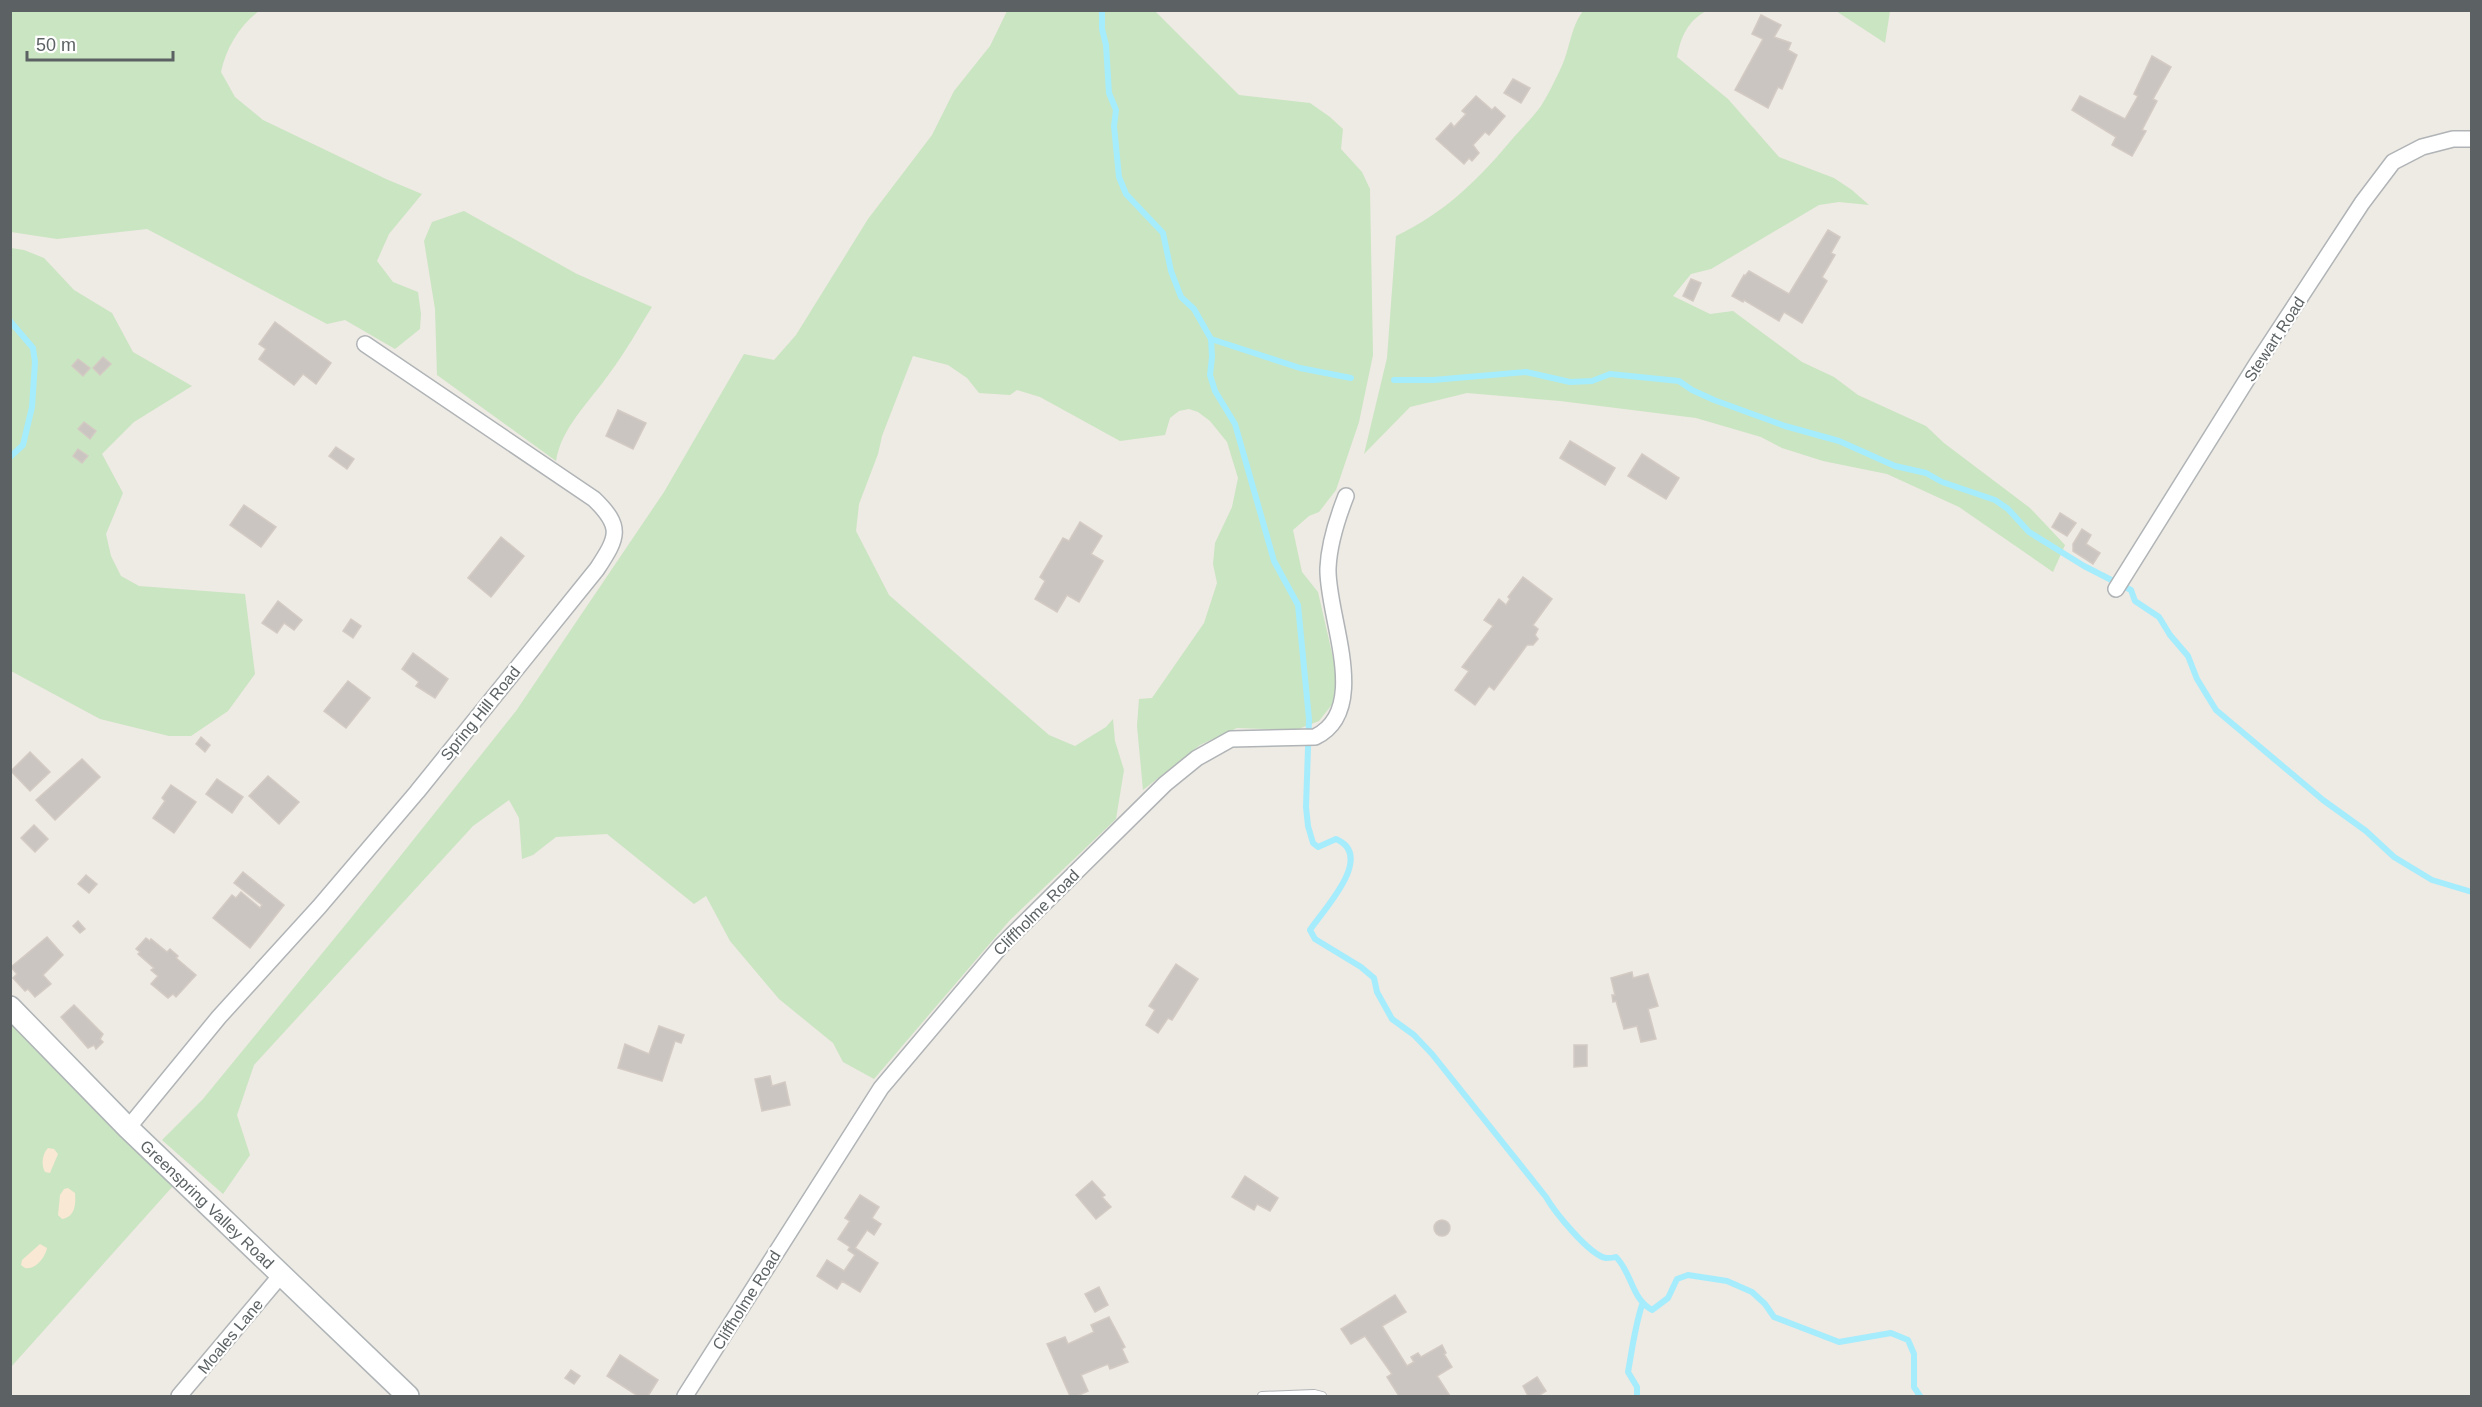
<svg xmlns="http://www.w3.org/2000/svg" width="2482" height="1407" font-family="Helvetica,sans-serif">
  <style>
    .green { fill: #cae5c1 }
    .sand { fill: #f9e8d4 }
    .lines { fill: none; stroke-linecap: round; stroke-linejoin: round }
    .stream { stroke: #a5ecfd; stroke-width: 6 }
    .building { fill: #cac5c1; stroke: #d3cac3; stroke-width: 1.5 }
    .lane-casing { stroke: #b0b4b6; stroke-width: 10 }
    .street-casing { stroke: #b0b4b6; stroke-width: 18 }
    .secondary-casing { stroke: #afb4b7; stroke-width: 24 }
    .lane { stroke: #fff; stroke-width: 8 }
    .street { stroke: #fff; stroke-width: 15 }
    .secondary { stroke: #fff; stroke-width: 21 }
    .labels { text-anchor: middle; stroke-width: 4.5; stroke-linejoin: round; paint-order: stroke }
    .street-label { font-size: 16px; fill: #5c6264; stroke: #fff }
  </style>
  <rect width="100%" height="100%" fill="#eeeae4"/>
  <g class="green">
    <path d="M10,11H259C240,25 226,48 221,72L235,97L263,120L386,179L422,194L389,234L377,261L393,282L418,292L421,314L420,329L395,349L345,320L327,324L147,229L57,239L11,232Z"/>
    <polygon points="1007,11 1155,11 1239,95 1310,103 1330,117 1343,129 1341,149 1362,172 1370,189 1373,355 1359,422 1336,490 1319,512 1309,516 1293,530 1302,572 1318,592 1337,675 1334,702 1319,721 1296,730 1237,728 1200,745 1143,790 1137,726 1139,699 1152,698 1204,623 1217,583 1213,564 1215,543 1232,507 1238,478 1227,442 1210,421 1198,412 1189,409 1179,411 1170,418 1165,435 1120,441 1040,397 1017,390 1010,395 979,393 967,378 948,365 913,356 882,436 878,454 859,504 856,531 889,595 1049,735 1075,746 1106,727 1113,719 1115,741 1124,770 1116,819 1010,920 874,1079 843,1062 833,1043 779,999 730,941 706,896 694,904 607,834 556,837 533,855 522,859 519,818 509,800 473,826 254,1065 237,1115 250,1155 223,1194 162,1140 203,1099 351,918 516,711 664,492 744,354 774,360 796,335 868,219 932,135 954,91 990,46"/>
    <path d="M1583,11H1706C1688,21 1681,36 1677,57L1728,99L1779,157L1834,178L1852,190L1869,205L1839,202L1819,205L1711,269L1691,274L1673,296L1710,314L1733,311L1802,362L1834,377L1858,395L1926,426L1944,443L2030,508L2065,545L2053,572L1959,507L1887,474L1823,461L1782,448L1761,437L1696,418L1560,401L1467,393L1410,407L1364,454L1387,358L1396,236C1445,213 1480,178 1514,137C1523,127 1533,117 1541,106C1548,95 1554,82 1560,70C1570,51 1570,28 1583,11Z"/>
    <polygon points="1836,11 1890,11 1885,43"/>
    <path d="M464,211L577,274L652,307C638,329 625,353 609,374C590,401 561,428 556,461L437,375L435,309L424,241L432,222Z"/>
    <polygon points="11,248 24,250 44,258 74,290 112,313 133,352 192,386 134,422 102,454 123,493 106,534 111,556 121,576 139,586 245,594 255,674 228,711 191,736 169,736 100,719 11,671"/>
    <polygon points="11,1019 173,1186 11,1367 10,1019"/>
  </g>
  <g class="sand">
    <path d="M48,1148L54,1149L58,1154L50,1173L45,1172C41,1165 42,1154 48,1148Z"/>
    <path d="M68,1188L75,1193C76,1204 75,1217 62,1219L58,1215L60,1195L64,1189Z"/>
    <path d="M40,1244L47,1248C45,1258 35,1270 25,1268L21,1265L22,1260Z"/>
  </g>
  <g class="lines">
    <g class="stream">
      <path d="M1102,10V29L1106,45L1109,93L1116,110L1114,126L1119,177L1126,194L1163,233L1171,271L1181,297L1194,309L1211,339L1212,357L1210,375L1215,391L1235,424L1274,561L1298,605L1309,719L1306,807L1308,826L1313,843L1318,847L1336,839C1376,856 1323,910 1310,930L1315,939L1361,967L1374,978L1377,992L1392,1019L1414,1035L1432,1054L1546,1197C1554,1211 1589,1255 1606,1258C1609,1258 1613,1258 1616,1257C1632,1273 1631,1298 1652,1310L1668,1298L1677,1279L1688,1275L1727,1281L1752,1292L1765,1304L1774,1317L1839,1342L1891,1333L1908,1340L1914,1354V1387L1920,1396"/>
      <polyline points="10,321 33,348 35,362 32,407 23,445 10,457"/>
      <polyline points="1211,339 1300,368 1351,378"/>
      <polyline points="1394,380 1433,380 1526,372 1570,382 1592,381 1610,374 1679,381 1692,390 1714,400 1785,426 1839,441 1895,466 1926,473 1942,482 1995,500 2008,509 2029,532 2084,566 2131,590 2135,601 2159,617 2170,635 2188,656 2197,679 2216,710 2323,800 2366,831 2394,857 2432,880 2472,892"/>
      <path d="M1637,1396V1387L1628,1372C1632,1350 1635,1326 1642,1305"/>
    </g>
  </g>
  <g class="building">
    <polygon points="1761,15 1781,25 1774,37 1791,43 1788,50 1797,55 1782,89 1778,87 1768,108 1735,90 1763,39 1752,34"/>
    <polygon points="2152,56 2171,67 2153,99 2157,101 2142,130 2146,131 2132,156 2112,145 2116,137 2072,110 2080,96 2125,119 2138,96 2134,94"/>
    <polygon points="1513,79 1530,88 1521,103 1504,93"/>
    <polygon points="1476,96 1492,110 1495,107 1505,116 1489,135 1485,132 1473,145 1479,153 1472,161 1469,158 1464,164 1436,139 1451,123 1454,127 1466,114 1462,111"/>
    <polygon points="1828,230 1840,237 1831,253 1835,255 1822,277 1827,281 1802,323 1784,312 1779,321 1744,300 1743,302 1732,296 1744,275 1745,276 1749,271 1789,294"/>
    <polygon points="1691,279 1701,283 1693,301 1683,296"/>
    <polygon points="275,322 331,363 316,384 303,374 294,385 259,359 266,349 259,344"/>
    <polygon points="103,357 111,364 100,375 93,368"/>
    <polygon points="78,359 90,368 83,376 72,366"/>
    <polygon points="618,410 646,423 633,449 606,436"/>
    <polygon points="84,422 96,431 90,439 78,429"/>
    <polygon points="1570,441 1615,468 1605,485 1560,458"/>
    <polygon points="336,447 354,459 347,469 329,456"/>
    <polygon points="78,449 88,456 82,463 73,456"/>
    <polygon points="1642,454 1679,478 1666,499 1628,476"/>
    <polygon points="244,505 276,527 261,547 230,525"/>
    <polygon points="2060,513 2076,523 2067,536 2052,527"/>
    <polygon points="1080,522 1102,536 1091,554 1103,561 1079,602 1067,595 1057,612 1035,599 1045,581 1040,577 1063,538 1069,541"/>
    <polygon points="2082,529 2091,535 2086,544 2100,553 2093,564 2073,551 2073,544"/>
    <polygon points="501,537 524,556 491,597 468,578"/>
    <polygon points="1523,577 1552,599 1533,625 1538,629 1535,635 1538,639 1533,645 1527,645 1494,690 1489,686 1475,705 1455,690 1469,671 1462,667 1493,626 1484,620 1499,599 1506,605 1510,599 1508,597"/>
    <polygon points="278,601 302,620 294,630 284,623 277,633 262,623"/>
    <polygon points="351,619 361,626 353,638 343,631"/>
    <polygon points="413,653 448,679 435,698 416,686 419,682 402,669"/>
    <polygon points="348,681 370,698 346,728 324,711"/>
    <polygon points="201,737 210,745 205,752 196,744"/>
    <polygon points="30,752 50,772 30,791 11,771"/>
    <polygon points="82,759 100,777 55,820 36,800"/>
    <polygon points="268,776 299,802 279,824 249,796"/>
    <polygon points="217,779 243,797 232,813 206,794"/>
    <polygon points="171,785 196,802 174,833 153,818 165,801 162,798"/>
    <polygon points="34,825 48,839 35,852 21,838"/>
    <polygon points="243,872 284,905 250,948 213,918 232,895 236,898 241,892 260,908 262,905 234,883"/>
    <polygon points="86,875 97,884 89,893 78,884"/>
    <polygon points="78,921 85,929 80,933 73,926"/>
    <polygon points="47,937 63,955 43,975 51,984 35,997 28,989 25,991 13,978 17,974 11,967"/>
    <polygon points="146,938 150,941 151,939 167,952 170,949 178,956 176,958 196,975 176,997 173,994 168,998 151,984 158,976 151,970 154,968 138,954 140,952 136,949"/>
    <polygon points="1176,964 1198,979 1172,1020 1168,1018 1158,1033 1146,1025 1155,1010 1149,1006"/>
    <polygon points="1632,972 1633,978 1648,974 1658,1006 1648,1009 1656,1039 1641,1042 1637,1026 1624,1029 1616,1001 1613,1002 1612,995 1615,995 1611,978"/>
    <polygon points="74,1005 103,1034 100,1039 103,1042 96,1049 94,1045 88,1048 61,1017"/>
    <polygon points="659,1026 684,1035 681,1043 675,1041 662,1081 618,1068 625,1044 649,1054"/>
    <polygon points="1574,1045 1587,1045 1587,1066 1574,1067"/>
    <polygon points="770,1076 772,1086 785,1082 790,1105 762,1111 755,1079"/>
    <polygon points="1245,1176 1278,1198 1270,1211 1257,1204 1254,1210 1232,1197"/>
    <polygon points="1092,1181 1105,1195 1102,1197 1111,1207 1096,1219 1076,1195"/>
    <polygon points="860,1195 879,1207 872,1218 881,1224 874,1235 867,1230 855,1248 878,1263 860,1292 842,1281 837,1289 817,1276 827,1260 844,1271 855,1255 848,1250 850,1247 838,1239 850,1221 845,1218"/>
    <circle cx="1442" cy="1228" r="8"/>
    <polygon points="1099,1287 1108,1305 1095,1312 1085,1294"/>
    <polygon points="1395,1295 1406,1312 1382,1326 1407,1366 1414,1362 1411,1357 1418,1353 1421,1357 1442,1345 1446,1353 1444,1354 1452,1367 1437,1376 1450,1396 1399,1396 1387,1377 1392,1374 1365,1336 1351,1344 1341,1329"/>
    <polygon points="1109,1317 1125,1347 1122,1349 1128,1362 1110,1369 1108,1364 1081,1375 1088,1391 1077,1396 1070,1396 1047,1344 1065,1337 1068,1344 1094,1332 1091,1325"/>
    <polygon points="620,1355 658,1380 648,1396 638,1396 607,1376"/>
    <polygon points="571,1370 580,1376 574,1384 565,1378"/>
    <polygon points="1537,1377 1546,1391 1538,1396 1528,1396 1523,1386"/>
  </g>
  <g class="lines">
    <g class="lane-casing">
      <polyline id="lane" points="1262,1396 1314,1394 1322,1396"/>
    </g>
    <g class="street-casing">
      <g id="street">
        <polyline points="2116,589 2256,365 2362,203 2393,162 2422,147 2453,139 2472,139"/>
        <path d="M128,1128L219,1017L319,907L417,792L597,569C618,537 623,527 594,499L365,344"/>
        <polyline points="179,1396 281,1275"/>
        <path d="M685,1396L881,1088L1001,946L1165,784L1197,758L1231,739L1315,737C1372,710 1326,614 1328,568C1329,544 1337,519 1346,496"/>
      </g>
    </g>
    <g class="secondary-casing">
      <g id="secondary">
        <path id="s1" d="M10,1007L128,1128L408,1396"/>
      </g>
    </g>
    <use href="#lane" class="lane"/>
    <use href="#street" class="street"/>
    <use href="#secondary" class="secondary"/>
  </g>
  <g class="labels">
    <g class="street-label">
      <text transform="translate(2274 339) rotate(-57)" y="6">Stewart Road</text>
      <text transform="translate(480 713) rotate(-51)" y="6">Spring Hill Road</text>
      <text transform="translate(1036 912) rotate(-45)" y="6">Cliffholme Road</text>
      <text dy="6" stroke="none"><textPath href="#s1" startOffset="279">Greenspring Valley Road</textPath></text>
      <text transform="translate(746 1300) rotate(-58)" y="6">Cliffholme Road</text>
      <text transform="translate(230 1336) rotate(-50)" y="6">Moales Lane</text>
    </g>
  </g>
  <rect width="2482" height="1407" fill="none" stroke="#5c6264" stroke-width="24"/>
  <path d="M27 51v9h146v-9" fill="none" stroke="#5c6264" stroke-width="3"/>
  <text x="36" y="51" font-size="18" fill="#5c6264" stroke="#ffffff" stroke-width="4.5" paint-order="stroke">50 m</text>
</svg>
